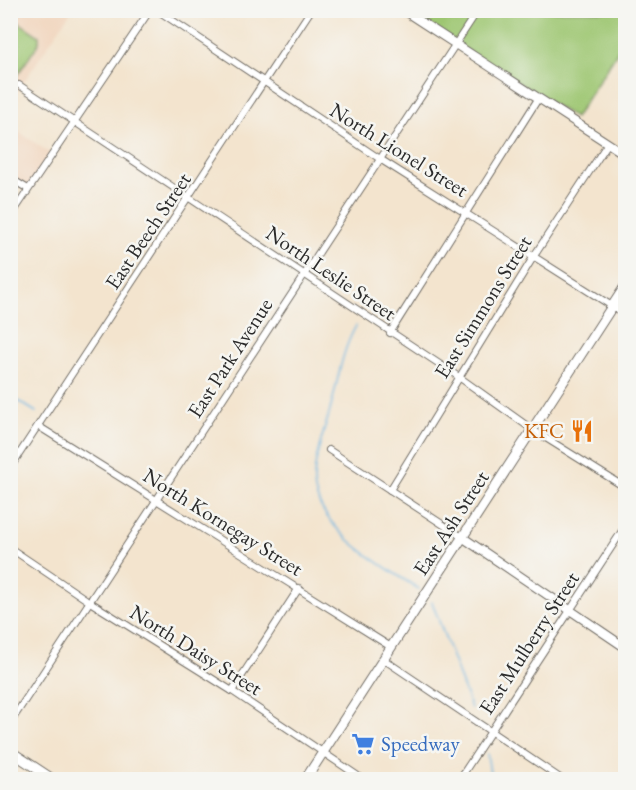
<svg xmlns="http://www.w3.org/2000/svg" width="636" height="790" font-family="'EB Garamond',serif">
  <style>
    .built { fill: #f1d5bd }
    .green { fill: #9dc671; stroke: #64784e; stroke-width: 1.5 }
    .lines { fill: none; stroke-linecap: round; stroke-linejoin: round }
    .stream { stroke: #67b2e0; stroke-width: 1.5 }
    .street-casing { stroke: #716c64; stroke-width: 8 }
    .secondary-casing { stroke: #716c64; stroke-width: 10 }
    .primary-casing { stroke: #716c64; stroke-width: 11 }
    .street { stroke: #fff; stroke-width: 6 }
    .secondary { stroke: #fff; stroke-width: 8 }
    .primary { stroke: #fff; stroke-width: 9 }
    .labels { text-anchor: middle; stroke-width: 5; stroke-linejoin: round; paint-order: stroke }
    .street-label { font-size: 21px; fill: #2b2b2b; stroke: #f6f6f2 }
    .food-label { font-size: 21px; fill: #c56008; stroke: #f6f6f2; text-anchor: end }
    .shop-label { font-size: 21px; fill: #366cbe; stroke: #f6f6f2; text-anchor: start }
  </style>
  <rect width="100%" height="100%" fill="#f6f6f2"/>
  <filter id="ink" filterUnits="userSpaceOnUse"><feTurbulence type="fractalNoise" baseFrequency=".0167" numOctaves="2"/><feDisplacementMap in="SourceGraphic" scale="12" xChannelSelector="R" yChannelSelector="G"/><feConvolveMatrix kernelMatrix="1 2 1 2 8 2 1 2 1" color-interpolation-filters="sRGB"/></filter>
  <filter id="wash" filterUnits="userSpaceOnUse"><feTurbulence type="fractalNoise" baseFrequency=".008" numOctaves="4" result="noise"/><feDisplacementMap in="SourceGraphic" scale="24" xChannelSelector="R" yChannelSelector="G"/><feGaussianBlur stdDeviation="1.35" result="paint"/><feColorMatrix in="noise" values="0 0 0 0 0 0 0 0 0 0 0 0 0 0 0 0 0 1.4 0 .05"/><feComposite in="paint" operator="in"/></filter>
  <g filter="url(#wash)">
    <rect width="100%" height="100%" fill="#f3e4ce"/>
    <g class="built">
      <polygon points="11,11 71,11 11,101"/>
      <polygon points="10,126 53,155 28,189 11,178"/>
    </g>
    <g class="green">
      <polygon points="403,11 625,11 625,40 575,118"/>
      <polygon points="11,17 39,36 39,43 11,84"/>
    </g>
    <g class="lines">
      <g class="stream">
        <path d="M356,326C340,354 338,384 329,414C323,435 314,459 314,481C315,528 383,566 419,589"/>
        <polyline points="10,396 36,412"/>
        <polyline points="432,602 471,708"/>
        <polyline points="487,753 491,780"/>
      </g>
    </g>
  </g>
  <g filter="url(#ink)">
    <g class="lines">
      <g class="street-casing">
        <g id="street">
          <polyline points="157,10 380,159 626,315"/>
          <polyline points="19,85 459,377 533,430 626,488"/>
          <polyline points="10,178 28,189"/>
          <polyline points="10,217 150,10"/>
          <polyline points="390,333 538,99"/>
          <polyline points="38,426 391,647"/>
          <polyline points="329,450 462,537"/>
          <polyline points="10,468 311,10"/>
          <polyline points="390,490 534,256 608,143"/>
          <polyline points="10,548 90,602 232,691 364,780"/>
          <polyline points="383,659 563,780"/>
          <polyline points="232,691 299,588"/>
          <polyline points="10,723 478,10"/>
          <polyline points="459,780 626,525"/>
        </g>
      </g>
      <g class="secondary-casing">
        <g id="secondary">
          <polyline points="403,10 626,155"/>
          <polyline points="462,537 626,648"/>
        </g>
      </g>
      <g class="primary-casing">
        <g id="primary">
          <polyline points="10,751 54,780"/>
          <polyline points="305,780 626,285"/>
        </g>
      </g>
      <use href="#street" class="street"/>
      <use href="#secondary" class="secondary"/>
      <use href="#primary" class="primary"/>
    </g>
  </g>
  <defs>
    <g id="restaurant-bare" transform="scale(1.8)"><path d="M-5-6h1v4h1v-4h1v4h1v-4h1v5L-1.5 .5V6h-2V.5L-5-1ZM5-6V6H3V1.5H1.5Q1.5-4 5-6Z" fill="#e8710a" stroke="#f6f6f2" stroke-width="2.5" paint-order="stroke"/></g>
    <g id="supermarket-bare" transform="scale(1.8)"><path d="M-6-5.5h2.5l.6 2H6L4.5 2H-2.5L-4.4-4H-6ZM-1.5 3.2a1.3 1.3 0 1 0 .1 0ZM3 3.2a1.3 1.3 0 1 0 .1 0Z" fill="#3f7fe0" stroke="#f6f6f2" stroke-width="2.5" paint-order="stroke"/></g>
  </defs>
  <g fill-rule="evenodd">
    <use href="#restaurant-bare" x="582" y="431"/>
    <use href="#supermarket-bare" x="363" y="744"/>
  </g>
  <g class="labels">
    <g class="street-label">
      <text transform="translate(399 150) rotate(32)" y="7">North Lionel Street</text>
      <text transform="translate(148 231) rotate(-56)" y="7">East Beech Street</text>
      <text transform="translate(331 273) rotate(34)" y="7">North Leslie Street</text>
      <text transform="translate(483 307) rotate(-58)" y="7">East Simmons Street</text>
      <text transform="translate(230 358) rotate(-57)" y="7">East Park Avenue</text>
      <text transform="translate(223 522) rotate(32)" y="7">North Kornegay Street</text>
      <text transform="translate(451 523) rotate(-57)" y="7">East Ash Street</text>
      <text transform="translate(529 643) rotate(-57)" y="7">East Mulberry Street</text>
      <text transform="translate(196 650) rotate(32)" y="7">North Daisy Street</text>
    </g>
    <g class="food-label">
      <text x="564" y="438">KFC</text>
    </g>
    <g class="shop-label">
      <text x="381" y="751">Speedway</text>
    </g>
  </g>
  <rect width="636" height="790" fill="none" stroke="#f6f6f2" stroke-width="36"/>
</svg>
